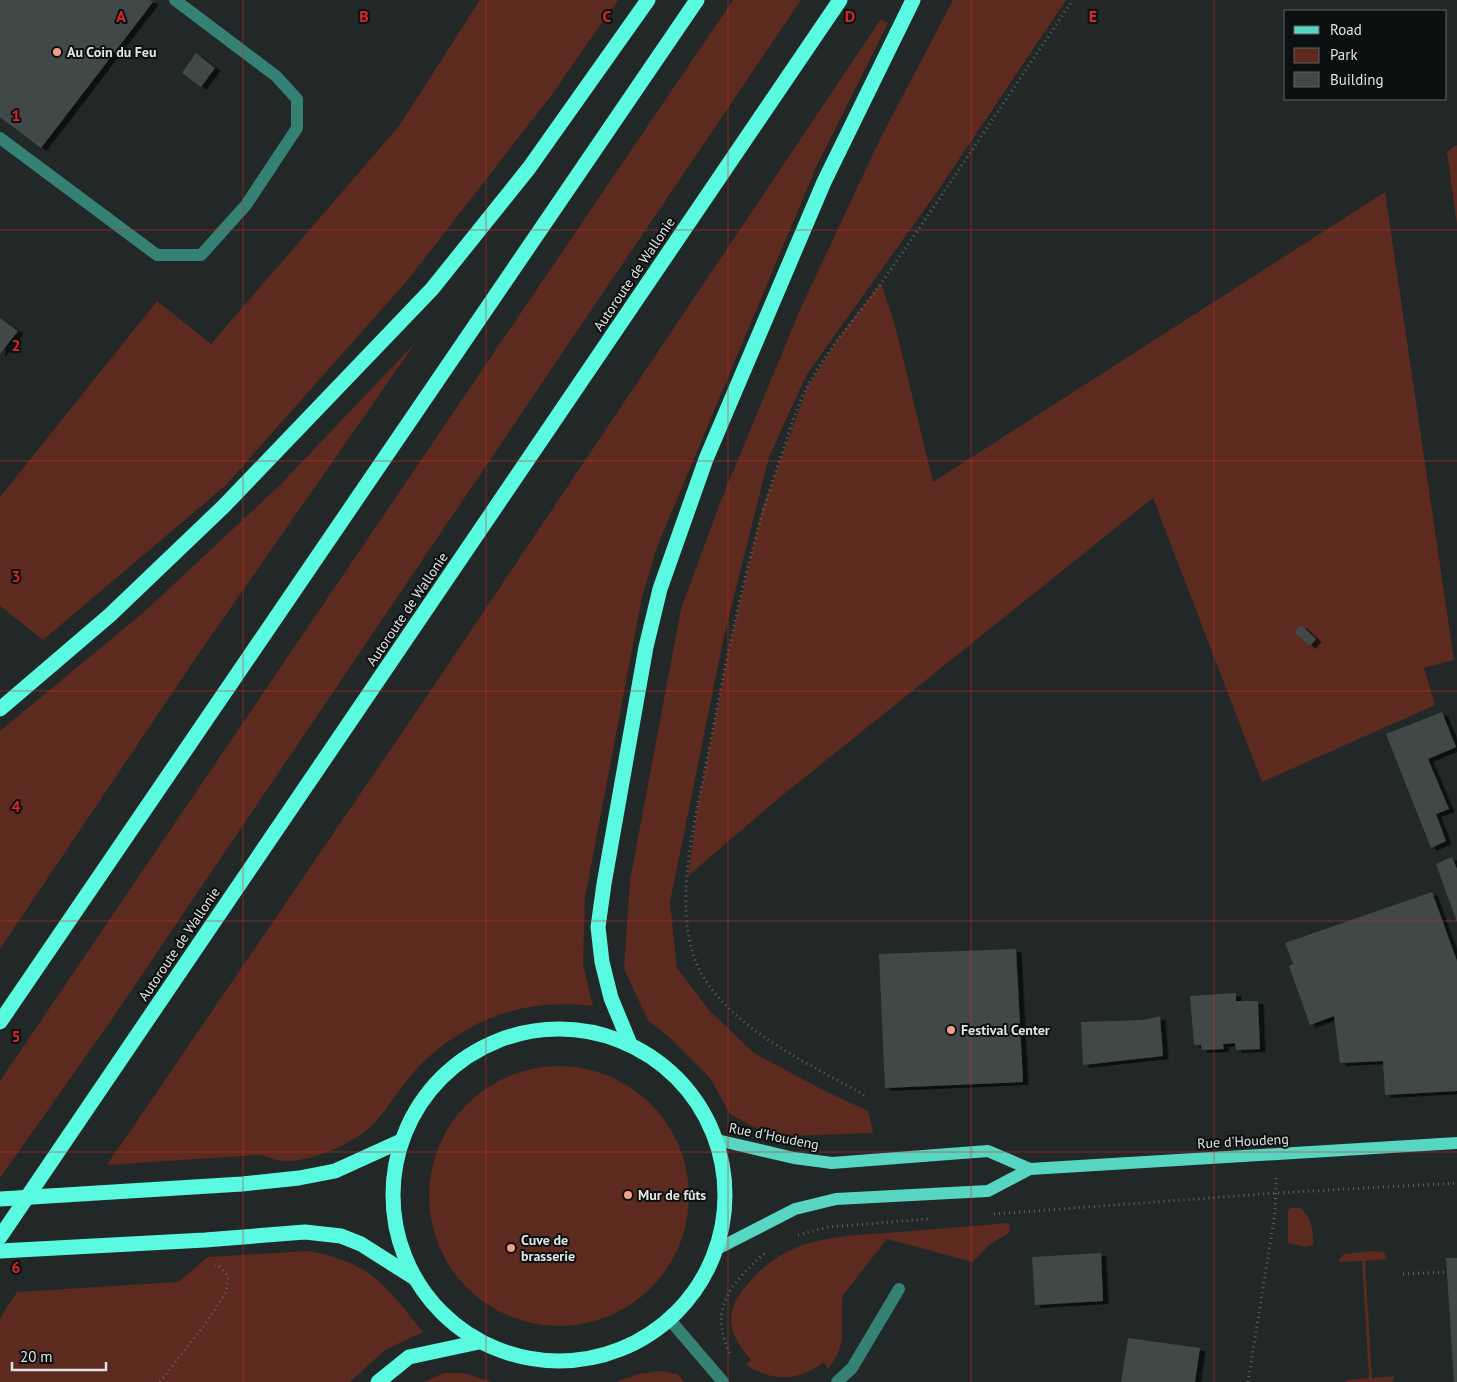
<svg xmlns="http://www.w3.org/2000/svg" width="1457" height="1382" font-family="'PT Sans',sans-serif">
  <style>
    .green { fill: #5c2a1e }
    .building { fill: #414947; filter: url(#shadow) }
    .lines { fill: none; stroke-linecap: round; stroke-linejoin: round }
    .path { stroke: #5e6463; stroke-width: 3; stroke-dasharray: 1 4; stroke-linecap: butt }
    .minor { stroke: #358174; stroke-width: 12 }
    .major { stroke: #57d6c2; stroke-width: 12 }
    .highway { stroke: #5afae1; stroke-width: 15 }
    .grid { fill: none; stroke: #d62828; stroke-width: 1; stroke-opacity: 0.55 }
    .poi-dot { fill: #f49e89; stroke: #0d1010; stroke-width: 2 }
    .labels { text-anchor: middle; stroke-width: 4; stroke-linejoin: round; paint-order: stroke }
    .poi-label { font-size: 14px; font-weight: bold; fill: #e0e4e3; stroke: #0d1010; text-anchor: start }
    .street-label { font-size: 14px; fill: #e0e4e3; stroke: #0d1010 }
    .grid-label { font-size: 16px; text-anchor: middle; font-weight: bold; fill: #d62828; stroke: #0d1010; stroke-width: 4; stroke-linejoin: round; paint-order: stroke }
  </style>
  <defs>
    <filter id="shadow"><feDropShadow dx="5.5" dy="3" stdDeviation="0" flood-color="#0009"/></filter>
  </defs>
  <rect width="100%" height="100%" fill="#212827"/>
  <g class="green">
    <polygon points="480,0 618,0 550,97 407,281 225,486 43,640 0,606 0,497 157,301 211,344 399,126"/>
    <polygon points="733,0 801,0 110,1022 0,1178 0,1081"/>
    <polygon points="953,0 1066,0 939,189 807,374 769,457 724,636 670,902 677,968 709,1010 754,1053 823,1090 868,1111 873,1133 791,1136 754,1127 730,1114 710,1078 671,1039 648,1020 624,969 630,880 681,609 720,503 799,312 880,139"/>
    <path d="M881,19L888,23L817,165L657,547L642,597L585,898L583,964L593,1006C531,999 479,1014 431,1055C409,1073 396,1097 378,1119C361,1141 311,1163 283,1161C276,1161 268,1157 261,1155L107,1165L427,696Z"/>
    <polygon points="1457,145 1457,225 1447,152"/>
    <polygon points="1385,192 1454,660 1424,668 1435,705 1262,782 1153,498 779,798 688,876 697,811 731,639 762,510 808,386 840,336 881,283 895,325 933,482"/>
    <polygon points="416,342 193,662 0,949 0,731 144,612 280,485"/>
    <circle cx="559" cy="1196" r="130"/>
    <path d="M1290,1208H1301C1311,1219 1314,1230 1313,1245L1307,1247L1288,1243V1211Z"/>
    <path d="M1009,1223L1010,1232L989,1245L973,1262L887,1239L843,1295C838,1324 851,1341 828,1369L824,1362C797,1382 774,1382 746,1365L751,1360C731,1336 722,1317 743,1290C785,1234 837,1237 900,1232C936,1229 973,1226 1009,1223Z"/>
    <path d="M308,1251C372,1263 384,1284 423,1332L385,1350L350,1382H0V1318L17,1292L178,1282L208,1257Z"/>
    <polygon points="1373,1251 1384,1252 1387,1259 1365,1261 1372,1378 1395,1376 1392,1382 1347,1382 1346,1380 1369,1378 1362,1261 1339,1262 1340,1258 1344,1254"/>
    <polygon points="661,1371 677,1374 685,1382 616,1382 638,1374"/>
    <polygon points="444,1373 463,1373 493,1382 423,1382"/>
  </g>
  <g class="building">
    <polygon points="0,0 150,0 153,2 41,148 0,117"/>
    <polygon points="196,53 215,68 201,87 182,73"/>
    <polygon points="0,318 18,331 0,354"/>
    <polygon points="1301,625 1316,639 1310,646 1294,632"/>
    <polygon points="1442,712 1456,747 1428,759 1449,809 1436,814 1446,841 1431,848 1386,734"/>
    <polygon points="1452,857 1457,869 1457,922 1436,864"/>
    <polygon points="1432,892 1457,961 1457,1091 1385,1095 1383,1061 1340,1063 1334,1016 1310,1025 1289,966 1293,964 1285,943"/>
    <polygon points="1016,949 1023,1082 885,1088 879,954"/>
    <polygon points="1236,993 1236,1001 1258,1001 1260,1049 1236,1050 1235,1043 1223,1044 1224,1049 1202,1050 1201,1045 1194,1045 1190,996"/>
    <polygon points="1160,1016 1163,1056 1083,1065 1081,1022 1144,1020"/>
    <polygon points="1101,1253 1103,1301 1035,1305 1032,1257"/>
    <polygon points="1446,1258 1457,1258 1457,1382 1454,1382"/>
    <polygon points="1128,1338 1200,1348 1195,1382 1121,1382"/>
  </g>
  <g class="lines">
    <g class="path">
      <path d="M864,1095C810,1064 733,1030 701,973C670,916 694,825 706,765C726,662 745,558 780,459C788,435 796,409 807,387C827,349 857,317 882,282C947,189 1009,94 1073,0"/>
      <polyline points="994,1214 1276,1193 1457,1183"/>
      <polyline points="798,1235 828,1227 928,1219"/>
      <polyline points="1403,1274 1447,1272"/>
      <path d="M730,1353C707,1308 733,1281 766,1252"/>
      <polyline points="160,1382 206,1323 226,1292 228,1276 219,1266 215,1265"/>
      <polyline points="1248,1382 1275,1213 1276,1177"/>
    </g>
    <g class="minor">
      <polyline points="0,138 157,255 201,255 246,205 297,128 297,99 276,76 175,0"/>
      <polyline points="670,1320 723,1382"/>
      <polyline points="837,1382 852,1368 899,1289"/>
    </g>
    <g class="major">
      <polyline points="717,1140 794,1158 832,1163 988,1151 1030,1169"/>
      <polyline points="717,1249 795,1209 836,1199 988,1191 1030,1169 1457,1143"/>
    </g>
    <g class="highway">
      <polyline points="0,709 110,615 225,505 432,289 529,168 648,0"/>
      <polyline points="0,1022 697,0"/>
      <circle cx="559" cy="1195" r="166"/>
      <polyline points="630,1044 611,998 602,962 598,927 604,884 646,647 660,589 706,459 824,182 913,0"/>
      <polyline points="0,1199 242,1184 299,1178 335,1171 401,1141"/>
      <polyline points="0,1237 840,0"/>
      <polyline points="0,1251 205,1240 305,1232 341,1236 361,1244 413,1277"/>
      <polyline points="378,1382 409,1357 479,1342"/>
    </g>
  </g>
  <path class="grid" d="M243,0V1382M486,0V1382M728,0V1382M971,0V1382M1214,0V1382M0,230H1457M0,461H1457M0,691H1457M0,921H1457M0,1152H1457"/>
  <g class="poi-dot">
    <circle cx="57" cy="52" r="5"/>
    <circle cx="951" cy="1030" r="5"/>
    <circle cx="628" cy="1195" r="5"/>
    <circle cx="511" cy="1248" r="5"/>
  </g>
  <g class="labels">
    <g class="poi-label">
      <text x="67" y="57">Au Coin du Feu</text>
      <text x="961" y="1035">Festival Center</text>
      <text x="638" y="1200">Mur de fûts</text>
      <text x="521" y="1245">Cuve de<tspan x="521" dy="16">brasserie</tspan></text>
    </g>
    <g class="street-label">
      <text transform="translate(634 274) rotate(-56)" y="5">Autoroute de Wallonie</text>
      <text transform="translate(407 609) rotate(-56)" y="5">Autoroute de Wallonie</text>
      <text transform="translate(179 944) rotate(-56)" y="5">Autoroute de Wallonie</text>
      <text transform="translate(774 1136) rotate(11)" y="5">Rue d'Houdeng</text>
      <text transform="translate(1243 1141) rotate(-3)" y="5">Rue d'Houdeng</text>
    </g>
  </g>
  <g class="grid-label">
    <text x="121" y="22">A</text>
    <text x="364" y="22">B</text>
    <text x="607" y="22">C</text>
    <text x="850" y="22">D</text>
    <text x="1093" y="22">E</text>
    <text x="16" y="121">1</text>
    <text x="16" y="351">2</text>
    <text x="16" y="582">3</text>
    <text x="16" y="812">4</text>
    <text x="16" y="1042">5</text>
    <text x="16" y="1273">6</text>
  </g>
  <rect x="1284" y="10" width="162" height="90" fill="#0d1010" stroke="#616564"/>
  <rect x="1294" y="26" width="25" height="8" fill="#57d6c2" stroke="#616564"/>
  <text x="1330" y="35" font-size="15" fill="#e0e4e3">Road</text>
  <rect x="1294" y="48" width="25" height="15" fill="#5c2a1e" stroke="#616564"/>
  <text x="1330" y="60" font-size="15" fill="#e0e4e3">Park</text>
  <rect x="1294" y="72" width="25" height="15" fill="#414947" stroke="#616564"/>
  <text x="1330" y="85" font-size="15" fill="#e0e4e3">Building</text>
  <path d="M12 1362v8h94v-8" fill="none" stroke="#e0e4e3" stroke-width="2.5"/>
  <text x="20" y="1362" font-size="15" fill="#e0e4e3" stroke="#0d1010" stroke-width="4" paint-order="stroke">20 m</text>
</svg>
